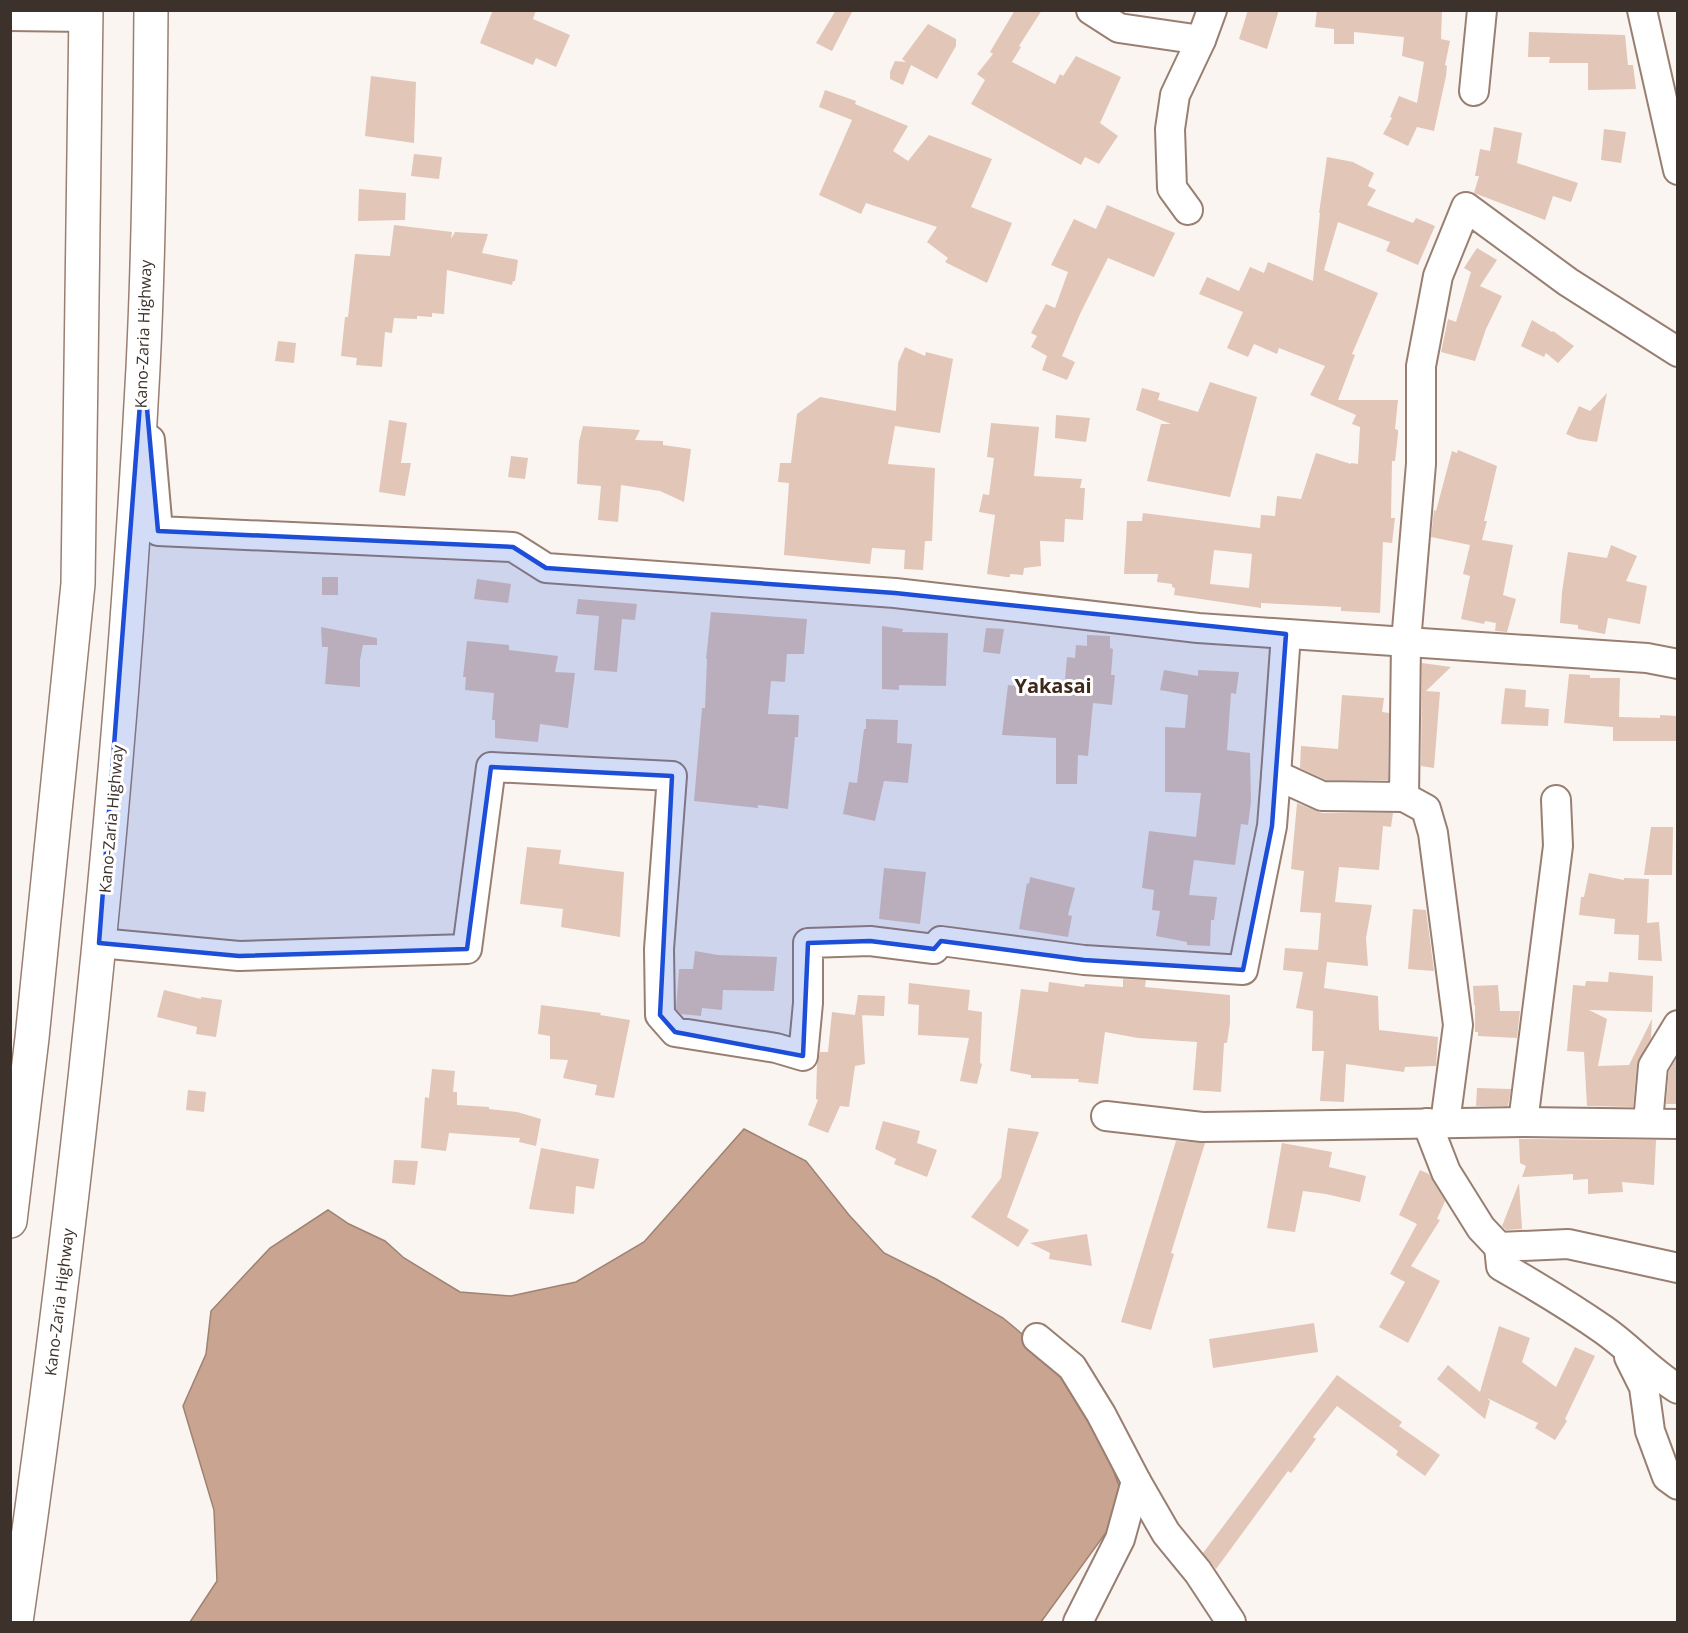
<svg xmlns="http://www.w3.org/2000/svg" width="1688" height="1633" font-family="'Open Sans',sans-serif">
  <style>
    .water { fill: #c8a491; stroke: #9e8272; stroke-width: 1.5 }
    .building { fill: #e2c6b7; fill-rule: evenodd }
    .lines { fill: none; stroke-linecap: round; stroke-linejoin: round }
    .minor-casing { stroke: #997f71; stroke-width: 32 }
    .highway-casing { stroke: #997f71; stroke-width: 36 }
    .minor { stroke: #fff; stroke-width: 28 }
    .highway { stroke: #fff; stroke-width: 33 }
    .marked { fill: #1d4ed8; fill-opacity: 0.2; stroke: #1d4ed8; stroke-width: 4.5; stroke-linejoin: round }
    .labels { text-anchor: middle; stroke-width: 6; stroke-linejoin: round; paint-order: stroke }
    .street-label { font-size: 16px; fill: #3c312b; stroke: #fff }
    .quarter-label { font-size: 20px; font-weight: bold; fill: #3e291d; stroke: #fff }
  </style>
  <rect width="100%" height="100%" fill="#fbf5f2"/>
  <polygon class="water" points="744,1129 806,1161 849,1215 884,1253 936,1279 1003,1318 1076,1379 1100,1434 1126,1505 1041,1622 190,1622 217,1581 214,1510 183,1406 206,1354 211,1311 270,1248 328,1210 349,1224 385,1241 404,1258 460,1292 511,1296 576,1282 644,1242"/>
  <g class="building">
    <polygon points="493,10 536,10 533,19 570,35 556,67 536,58 533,65 480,43"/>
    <polygon points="836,10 853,10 832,51 816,43"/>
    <polygon points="1015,10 1042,10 1019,46 1021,47 1012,62 1055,84 1060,74 1063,76 1076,56 1121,77 1100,123 1118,136 1099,164 1085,157 1081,165 971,104 985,80 977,74 993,54 990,52"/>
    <polygon points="1248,10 1279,10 1267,49 1239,39"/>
    <polygon points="1317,10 1442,10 1441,39 1450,41 1445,65 1447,66 1446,76 1434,131 1417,127 1408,146 1383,134 1392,118 1390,117 1399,96 1417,103 1424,62 1402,56 1404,37 1354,32 1354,44 1334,44 1334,29 1315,27"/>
    <polygon points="928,24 956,39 956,46 937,79 911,65 903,85 890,79 890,72 895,61 906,62 902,59"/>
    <polygon points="1529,32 1625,35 1628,65 1633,65 1636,89 1588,90 1588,63 1549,63 1550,57 1528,57"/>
    <polygon points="371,76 416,82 414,143 365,136"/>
    <polygon points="825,90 856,101 855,104 908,126 893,151 908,161 929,135 992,159 971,207 1012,223 987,283 945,262 948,258 927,242 937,227 866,203 861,214 819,195 852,120 819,107"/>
    <polygon points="1494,127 1522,133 1517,163 1578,183 1571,202 1553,196 1545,220 1474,193 1479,176 1475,176 1480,149 1490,151"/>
    <polygon points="1604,129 1626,132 1621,163 1601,160"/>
    <polygon points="414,154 442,157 439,179 411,176"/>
    <path d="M1327,157L1353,162L1374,173L1368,186L1376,190L1367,205L1413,223L1416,218L1435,226L1418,265L1386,251L1390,242L1338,222L1324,270L1378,293L1352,354L1355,355L1338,400H1398L1395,429L1398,430V434L1395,461H1392L1391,518H1395L1392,543L1383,542L1380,613L1341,611V607L1261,603V608L1174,595L1175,588L1172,587V584L1157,582L1158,574H1124L1127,521H1142L1143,513L1260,528L1261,515L1275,516L1277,496L1301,499L1316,453L1351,464V463L1358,464L1360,427L1352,424L1356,415L1310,395L1325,366L1279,348L1277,354L1254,344L1248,357L1227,348L1243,312L1199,294L1207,277L1239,291L1250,267L1264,273L1268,262L1313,281L1320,213H1319ZM1214,550L1252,554L1249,588L1210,584Z"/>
    <polygon points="359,189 406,193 405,220 358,221"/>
    <polygon points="1107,205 1175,233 1154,277 1108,258 1080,314 1062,356 1075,362 1067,380 1042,370 1047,356 1031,347 1037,336 1031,333 1046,304 1055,308 1068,272 1051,265 1074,219 1096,229"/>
    <polygon points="394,225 452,232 451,239 455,232 488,234 482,253 518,260 515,281 513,281 512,285 447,270 444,314 432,313 432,317 417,316 417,319 394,318 392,333 385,332 382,367 356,365 357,358 341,356 345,317 348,317 355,254 390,256"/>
    <polygon points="1477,248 1497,260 1480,286 1502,296 1486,329 1475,361 1441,352 1448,319 1456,322 1471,272 1464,268"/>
    <polygon points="1532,320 1552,332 1553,331 1574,346 1558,363 1546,353 1544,357 1521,346"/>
    <polygon points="278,341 296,343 294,363 275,361"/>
    <polygon points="905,347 925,356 926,352 953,359 940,433 895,426 888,464 935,468 932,541 925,541 923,570 904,569 905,550 872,548 870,564 784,555 789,483 778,482 780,463 791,463 797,414 820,397 896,411 898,363"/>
    <polygon points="1210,382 1257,397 1230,497 1147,481 1161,424 1171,424 1136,410 1142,388 1160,393 1158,400 1198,412"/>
    <polygon points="1607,393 1597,442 1578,439 1566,434 1579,406 1590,411"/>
    <polygon points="1056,415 1090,418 1086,442 1055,438"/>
    <polygon points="389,420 407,423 401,463 411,463 405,496 379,492"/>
    <polygon points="991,423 1039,427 1034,476 1082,479 1080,488 1085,488 1083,520 1065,519 1064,542 1040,541 1041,566 1024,568 1023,575 1010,574 1010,577 1006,577 987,574 995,515 979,512 983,494 989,495 994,458 987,457"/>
    <polygon points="583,426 640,430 635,440 663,441 663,445 691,449 684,502 660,491 621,485 618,522 598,520 601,486 577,484 579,442"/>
    <polygon points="1458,450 1497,466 1484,521 1487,521 1482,540 1513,545 1503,595 1516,599 1507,632 1495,631 1496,623 1485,621 1484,624 1461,619 1470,576 1463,574 1470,545 1431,537 1434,510 1436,511 1452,451 1457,453"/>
    <polygon points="511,456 528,458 525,479 508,477"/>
    <polygon points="1611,545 1637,556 1626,581 1647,586 1640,624 1608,618 1605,634 1578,629 1578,625 1560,623 1562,592 1568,552 1607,558"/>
    <rect x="322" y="577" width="16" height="18"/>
    <polygon points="477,579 511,584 508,603 474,599"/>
    <polygon points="578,599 637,604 635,620 622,619 617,672 594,670 599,616 576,614"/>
    <polygon points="711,612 807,619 804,654 787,654 785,682 771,681 768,714 799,715 798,737 795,737 788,809 758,805 758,808 694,801 702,708 705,708 707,659 706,659"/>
    <polygon points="882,626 903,629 902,632 948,633 946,686 899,685 899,690 882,689"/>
    <polygon points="321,627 377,638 377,645 363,645 360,660 360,687 325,684 328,647 322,647"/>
    <polygon points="986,628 1004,629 1000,654 983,652"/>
    <polygon points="1087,635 1110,636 1110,648 1113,649 1111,675 1115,675 1112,705 1093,703 1088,756 1078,755 1077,784 1056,784 1056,738 1002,735 1008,685 1064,691 1067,657 1075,658 1076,645 1087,646"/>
    <polygon points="467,641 509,645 509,650 558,656 555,672 575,673 568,728 540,724 538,742 495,738 495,720 492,720 494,693 465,690 466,677 463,677"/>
    <polygon points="1422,663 1451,667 1426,691 1440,692 1434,768 1421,766"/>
    <polygon points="1164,670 1198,676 1198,670 1239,672 1236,694 1231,693 1227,750 1250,753 1251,802 1248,825 1241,824 1235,865 1194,860 1189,895 1217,897 1214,920 1211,920 1210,946 1187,945 1187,942 1156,936 1160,911 1152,910 1154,890 1142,888 1149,831 1196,837 1201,793 1165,792 1165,727 1185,728 1188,695 1160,690"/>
    <polygon points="1569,674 1590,675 1590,678 1620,678 1619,717 1660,718 1660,715 1677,716 1677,741 1613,741 1613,727 1564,723"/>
    <polygon points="1505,688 1526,690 1525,707 1549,709 1548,726 1501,724"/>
    <polygon points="1342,695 1384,698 1382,712 1389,713 1388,780 1326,780 1300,768 1301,746 1338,749"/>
    <polygon points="866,719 898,720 897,743 912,744 908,783 884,781 875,821 843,814 849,782 857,783 864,729 866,729"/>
    <polygon points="1297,803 1322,813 1393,813 1391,827 1383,826 1379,870 1339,867 1335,902 1372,905 1366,938 1368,966 1327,962 1324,988 1378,996 1379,1030 1438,1037 1436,1066 1405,1067 1404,1072 1346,1064 1344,1102 1320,1101 1324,1051 1312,1051 1313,1011 1296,1008 1303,972 1283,970 1285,948 1318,950 1321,913 1300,912 1304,871 1291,869"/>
    <polygon points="1651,827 1673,827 1672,875 1644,875"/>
    <polygon points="527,847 561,850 559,864 624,872 620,937 561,927 563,909 520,904"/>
    <polygon points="884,868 926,872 920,924 879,919"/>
    <polygon points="1589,873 1624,880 1624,878 1649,879 1647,923 1659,922 1662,961 1638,960 1639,935 1614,934 1615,919 1579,915 1581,897 1584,897"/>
    <polygon points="1030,877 1075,888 1068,915 1072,916 1068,937 1019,929 1027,883 1029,884"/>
    <polygon points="1413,909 1426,910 1434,971 1408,969"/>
    <polygon points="695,951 718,955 777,957 774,991 723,990 722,1010 702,1008 701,1016 681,1014 676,1009 679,969 693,969"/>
    <polygon points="1609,972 1653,976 1652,1012 1589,1010 1607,1019 1598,1066 1629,1065 1652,1019 1651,1038 1637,1064 1633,1107 1587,1106 1584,1052 1567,1051 1573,985 1585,986 1586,981 1608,982"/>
    <polygon points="1123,979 1146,980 1145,987 1230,995 1230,1023 1227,1043 1224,1043 1221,1092 1193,1090 1197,1042 1138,1038 1105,1032 1098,1084 1078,1082 1079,1079 1031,1078 1031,1075 1010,1071 1021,989 1048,992 1049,982 1084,987 1085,984 1123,987"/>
    <polygon points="909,983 970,990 968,1010 982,1012 980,1063 982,1064 977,1084 960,1081 969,1038 918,1035 919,1005 908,1004"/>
    <polygon points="1498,985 1500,1011 1520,1011 1517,1038 1478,1036 1478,1032 1475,1032 1475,1005 1474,1005 1473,986"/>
    <polygon points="164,990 201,999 201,997 222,1000 216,1037 196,1034 197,1027 157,1017"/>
    <polygon points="858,995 885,996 884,1016 859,1015 862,1015 865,1064 855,1066 849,1107 840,1106 828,1133 808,1125 818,1100 816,1099 817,1064 820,1052 828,1052 832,1012 855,1015"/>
    <polygon points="541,1005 601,1013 600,1015 630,1020 614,1098 595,1095 597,1085 563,1078 568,1060 550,1059 550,1036 538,1034"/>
    <polygon points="1677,1058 1677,1104 1666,1104 1669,1071"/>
    <polygon points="432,1069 455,1071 453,1092 457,1092 457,1105 489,1107 489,1109 517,1112 541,1119 536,1146 519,1142 520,1138 449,1133 446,1151 421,1148 425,1097 429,1098"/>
    <polygon points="1477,1088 1511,1089 1508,1106 1476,1106"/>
    <polygon points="188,1090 206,1092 204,1112 186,1110"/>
    <polygon points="883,1121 920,1131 917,1143 937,1150 927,1177 894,1164 896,1159 875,1149"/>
    <polygon points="1008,1128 1039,1132 1007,1217 1029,1230 1018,1247 971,1217 1001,1178"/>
    <polygon points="1519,1139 1656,1140 1654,1185 1622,1182 1623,1192 1588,1194 1588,1179 1573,1180 1573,1174 1522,1177 1526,1166 1520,1163"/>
    <polygon points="1176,1141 1205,1143 1171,1253 1174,1254 1151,1330 1121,1322"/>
    <polygon points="1282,1143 1332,1152 1329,1167 1366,1176 1360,1202 1326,1194 1303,1191 1295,1232 1267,1228"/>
    <polygon points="541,1148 599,1159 594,1189 576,1186 574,1214 529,1209"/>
    <polygon points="394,1160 418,1161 415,1185 392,1183"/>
    <polygon points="1420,1170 1429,1174 1445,1201 1437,1219 1440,1220 1411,1266 1440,1281 1408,1343 1379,1327 1405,1282 1390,1274 1417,1224 1399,1215"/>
    <polygon points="1519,1183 1522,1229 1506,1230 1502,1226"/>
    <polygon points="1087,1234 1092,1266 1049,1259 1050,1253 1030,1243"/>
    <polygon points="1314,1323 1318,1352 1213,1368 1209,1339"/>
    <polygon points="1499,1326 1530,1338 1522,1362 1556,1387 1575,1347 1595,1356 1565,1419 1567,1421 1555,1440 1535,1428 1538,1423 1487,1398 1490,1401 1485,1419 1437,1379 1448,1365 1480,1392"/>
    <polygon points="1337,1375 1402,1422 1399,1426 1440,1455 1425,1476 1396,1455 1398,1451 1337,1406 1313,1437 1316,1439 1291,1473 1288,1471 1216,1569 1203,1553"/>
  </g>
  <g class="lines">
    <g class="minor-casing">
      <g id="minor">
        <polyline points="1091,10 1119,28 1201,40 1212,10"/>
        <polyline points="1642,10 1678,170"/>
        <polyline points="10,16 86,17"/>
        <polyline points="1474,91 1482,10"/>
        <polyline points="1188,210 1172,188 1170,129 1175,95 1201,40"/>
        <polyline points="150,440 158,531 513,547 546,568 895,593 1198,628 1647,658 1678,664"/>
        <polyline points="1276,775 1286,634"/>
        <polyline points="1404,797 1426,809 1433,833 1458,1025 1445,1123"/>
        <polyline points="99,943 239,956 467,949 491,767 672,776 659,949 660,1015 675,1032 776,1048 803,1056 808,1003 808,943 870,941 934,949 941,941 1084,960 1243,970 1272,826 1276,775 1322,796 1404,797 1406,642 1421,464 1421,366 1438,276 1466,207 1568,282 1678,352"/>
        <polyline points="1649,1111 1653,1066 1678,1025"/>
        <polyline points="1106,1116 1202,1127 1523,1122 1678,1124"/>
        <polyline points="1523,1122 1558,846 1556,800"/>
        <polyline points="1427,1123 1446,1172 1481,1228 1499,1247"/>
        <path d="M1678,1268L1568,1244L1499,1247L1501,1266C1536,1286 1571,1307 1604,1330C1631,1349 1649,1371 1678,1389"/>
        <polyline points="1037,1338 1072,1367 1101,1414 1136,1481 1120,1539 1078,1622"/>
        <polyline points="1629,1357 1644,1387 1650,1431 1667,1477 1678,1485"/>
        <polyline points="1136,1481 1166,1533 1198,1572 1231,1622"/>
      </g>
    </g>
    <g class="highway-casing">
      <g id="highway">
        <polyline points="10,1221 32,1038 78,584 86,10"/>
        <path d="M16,1622C76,1206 121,788 143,368C149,249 150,130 151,10"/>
      </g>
    </g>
    <use href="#minor" class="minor"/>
    <use href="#highway" class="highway"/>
  </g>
  <path class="marked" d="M143,364L158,531L513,547L546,568L895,593L1286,634L1272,826L1243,970L1084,960L941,941L934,949L870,941L808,943L803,1056L675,1032L660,1015L672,776L491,767L467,949L239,956L99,943Z"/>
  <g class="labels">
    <g class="street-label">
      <text transform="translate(143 334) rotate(-88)" y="6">Kano-Zaria Highway</text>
      <text transform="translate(111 819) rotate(-85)" y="6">Kano-Zaria Highway</text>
      <text transform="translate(59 1302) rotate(-83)" y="6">Kano-Zaria Highway</text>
    </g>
    <g class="quarter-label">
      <text x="1053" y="693">Yakasai</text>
    </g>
  </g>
  <rect width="1688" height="1633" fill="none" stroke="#3c312b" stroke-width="24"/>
</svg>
